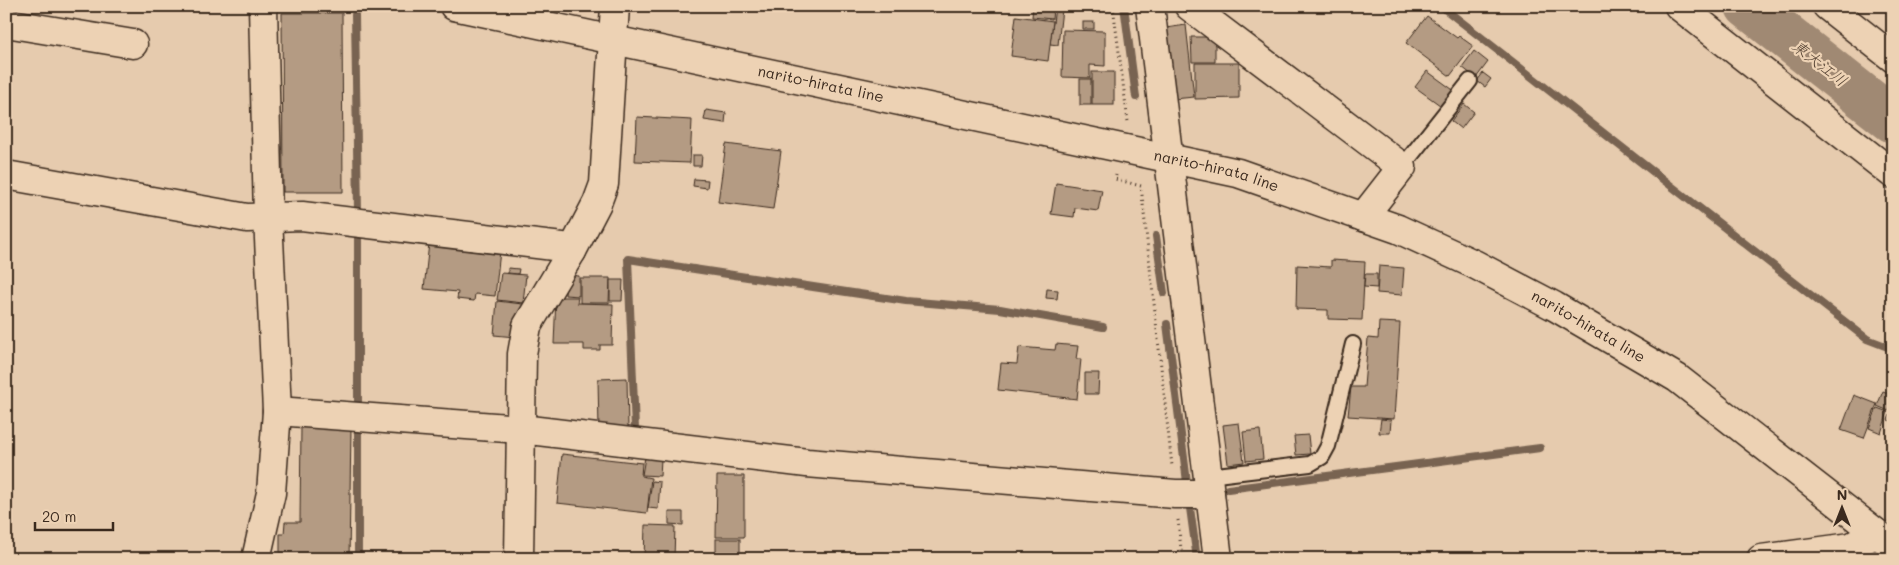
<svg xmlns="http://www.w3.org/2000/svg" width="1899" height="565" font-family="Mali,'Klee One',sans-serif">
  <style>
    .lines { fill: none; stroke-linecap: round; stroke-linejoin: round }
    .stream { stroke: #786351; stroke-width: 8 }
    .river { stroke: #a08973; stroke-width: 46 }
    .building { fill: #b49b83; stroke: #3b2a1e }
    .lane-casing { stroke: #3b2a1e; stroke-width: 18 }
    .street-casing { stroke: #3b2a1e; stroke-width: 31 }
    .secondary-casing { stroke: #3b2a1e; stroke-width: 31 }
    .path { stroke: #3b2a1e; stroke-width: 3; stroke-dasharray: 1 4; stroke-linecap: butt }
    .lane { stroke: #edd2b4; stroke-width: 14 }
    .street { stroke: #edd2b4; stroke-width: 28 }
    .secondary { stroke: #edd2b4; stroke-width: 28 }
    .labels { text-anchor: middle; stroke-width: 4.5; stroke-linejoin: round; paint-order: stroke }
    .street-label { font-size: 15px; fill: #3b2a1e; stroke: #edd2b4 }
    .water-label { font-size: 16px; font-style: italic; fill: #544233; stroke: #edd2b4 }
  </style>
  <rect width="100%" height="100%" fill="#e6cbae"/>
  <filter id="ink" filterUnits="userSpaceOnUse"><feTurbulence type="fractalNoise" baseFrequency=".02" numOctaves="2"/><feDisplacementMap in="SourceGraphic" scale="10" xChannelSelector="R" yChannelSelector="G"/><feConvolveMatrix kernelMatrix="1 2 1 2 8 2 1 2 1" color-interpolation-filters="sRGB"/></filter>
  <g filter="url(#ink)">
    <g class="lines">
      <g class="stream">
        <polyline points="1124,6 1136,97"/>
        <polyline points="1441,6 1867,339 1893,349"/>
        <polyline points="355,15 358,212"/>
        <polyline points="358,228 358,406"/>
        <polyline points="1156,236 1164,293"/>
        <polyline points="1167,324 1187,482"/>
        <polyline points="635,429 628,259 906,301 1000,309 1103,327"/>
        <polyline points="1228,489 1540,448"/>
        <polyline points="1190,508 1197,559"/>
        <polyline points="358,559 358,426"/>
      </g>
      <polyline class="river" points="1748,6 1893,120"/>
    </g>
    <g class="building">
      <polygon points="1033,6 1053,8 1052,19 1032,17"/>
      <polygon points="1055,8 1062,9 1058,45 1050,44"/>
      <polygon points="282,13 342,13 343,192 283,192"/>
      <polygon points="1016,16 1053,21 1048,61 1011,56"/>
      <polygon points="1427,16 1457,38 1459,36 1473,46 1450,76 1406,43"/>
      <rect x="1083" y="22" width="11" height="7"/>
      <polygon points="1186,25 1194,97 1174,99 1166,28"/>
      <polygon points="1063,30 1105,31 1105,66 1090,65 1090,78 1062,77"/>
      <polygon points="1191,37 1215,37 1215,62 1192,62"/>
      <polygon points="1474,51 1488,62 1476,78 1462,67"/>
      <polygon points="1195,63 1239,63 1239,98 1195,99"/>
      <polygon points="1427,71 1456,92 1444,108 1415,87"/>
      <rect x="1092" y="72" width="22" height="33"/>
      <polygon points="1483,73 1491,79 1485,87 1477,81"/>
      <rect x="1080" y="79" width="11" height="26"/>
      <polygon points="1464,104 1474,112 1461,129 1451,121"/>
      <polygon points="706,110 726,113 725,123 704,120"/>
      <polygon points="637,117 692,120 690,163 635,161"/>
      <polygon points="726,144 781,151 773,209 718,202"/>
      <polygon points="693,155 702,155 701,166 693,166"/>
      <polygon points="694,179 708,180 707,188 693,186"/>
      <polygon points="1056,183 1102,190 1098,211 1075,208 1074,217 1051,214"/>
      <polygon points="429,243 500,251 495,296 475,294 474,301 457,299 458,292 424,289"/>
      <polygon points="1331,260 1365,262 1362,320 1328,319 1328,310 1296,309 1297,265 1331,267"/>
      <polygon points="1379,266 1404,268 1402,295 1377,293"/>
      <polygon points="508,268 519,269 518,274 508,273"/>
      <polygon points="501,273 526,275 523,303 497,300"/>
      <polygon points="1365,274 1377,274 1377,288 1364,287"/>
      <polygon points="566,275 579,276 579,296 565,295"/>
      <polygon points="580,278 610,278 609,303 580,303"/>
      <polygon points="610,280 623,280 622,301 610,301"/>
      <polygon points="1047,289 1058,290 1057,299 1046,298"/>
      <polygon points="556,297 578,297 577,303 613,304 612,345 600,345 600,350 584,350 584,344 554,344"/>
      <polygon points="497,301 531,305 515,337 494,335"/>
      <polygon points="1379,322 1400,323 1394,419 1348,416 1351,387 1364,387 1368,338 1378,339"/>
      <polygon points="1056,344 1078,346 1076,359 1081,359 1077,399 998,390 1001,363 1017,364 1019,347 1055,350"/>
      <polygon points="1085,373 1099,373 1098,394 1085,394"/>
      <polygon points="627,378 628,429 599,430 598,379"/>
      <polygon points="1883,391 1893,395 1889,411 1877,406"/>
      <polygon points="1854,395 1877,404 1864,438 1841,430"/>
      <polygon points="1893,407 1893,422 1888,420"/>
      <polygon points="1877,408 1888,412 1881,433 1869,428"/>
      <polygon points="1381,419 1391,420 1390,433 1379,433"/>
      <polygon points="1239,423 1244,462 1228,464 1223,425"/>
      <polygon points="301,427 351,428 349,559 280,559 280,534 284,534 285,522 300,522"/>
      <polygon points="1260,430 1263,459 1246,461 1243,432"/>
      <polygon points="1308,435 1310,454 1296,455 1294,436"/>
      <polygon points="562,454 642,463 641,476 651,478 647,513 557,503"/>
      <polygon points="645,457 661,459 660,476 642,475"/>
      <polygon points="717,476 744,476 744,537 716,537"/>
      <polygon points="652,481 660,482 658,509 648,508"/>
      <polygon points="669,512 683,512 683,525 669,524"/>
      <polygon points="645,525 675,526 674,559 644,559"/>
      <rect x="716" y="539" width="24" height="18"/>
    </g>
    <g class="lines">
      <g class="lane-casing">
        <g id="lane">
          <polyline points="1402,167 1470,81"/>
          <polyline points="1208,476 1310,464 1322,457 1328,446 1353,344"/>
        </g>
      </g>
      <g class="street-casing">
        <g id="street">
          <polyline points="1189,6 1402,167 1363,217"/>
          <polyline points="1679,6 1893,174"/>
          <polyline points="1827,6 1893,58"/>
          <polyline points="6,23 133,44"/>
          <polyline points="6,175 247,218 302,216 562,247 572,251"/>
          <polyline points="277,411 521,429 807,463 1175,494 1210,494"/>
          <polyline points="256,559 271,493 277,411 268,217 263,6"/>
          <polyline points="519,559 522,354 527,326 572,251 597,203 604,184 615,6"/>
          <polyline points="1761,559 1851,547 1876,533"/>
        </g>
      </g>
      <g class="secondary-casing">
        <g id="secondary">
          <path id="s1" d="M454,6L1238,173L1398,229L1474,264L1554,306L1677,378L1893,546"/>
          <polyline points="1150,6 1218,559"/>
        </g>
      </g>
      <g class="path">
        <polyline points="1113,6 1128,122"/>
        <polyline points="1116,175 1115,179 1141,186 1172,466"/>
        <polyline points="1178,520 1182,559"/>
      </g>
      <use href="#lane" class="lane"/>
      <use href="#street" class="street"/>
      <use href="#secondary" class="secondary"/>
    </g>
  </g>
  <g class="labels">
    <g class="street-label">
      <text dy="5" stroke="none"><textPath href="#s1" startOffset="375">narito-hirata line</textPath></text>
      <text dy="5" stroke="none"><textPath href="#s1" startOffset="780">narito-hirata line</textPath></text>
      <text dy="5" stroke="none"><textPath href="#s1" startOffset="1185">narito-hirata line</textPath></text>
    </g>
    <g class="water-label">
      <text transform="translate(1820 63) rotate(38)" y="6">東大江川</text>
    </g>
  </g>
  <rect width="1899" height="565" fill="none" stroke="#edd2b4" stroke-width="25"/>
  <rect x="12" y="12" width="1874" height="540" fill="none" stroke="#3b2a1e" stroke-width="2" filter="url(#ink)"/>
  <g transform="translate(1842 508)" stroke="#edd2b4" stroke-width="4" paint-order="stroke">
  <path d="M0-4L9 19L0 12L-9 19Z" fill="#3b2a1e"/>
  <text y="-8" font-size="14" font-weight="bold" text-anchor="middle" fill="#3b2a1e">N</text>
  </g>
  <path d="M35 522v8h78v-8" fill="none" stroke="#3b2a1e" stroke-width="2.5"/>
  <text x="42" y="522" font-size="15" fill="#3b2a1e" stroke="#edd2b4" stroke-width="4" paint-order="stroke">20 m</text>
</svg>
